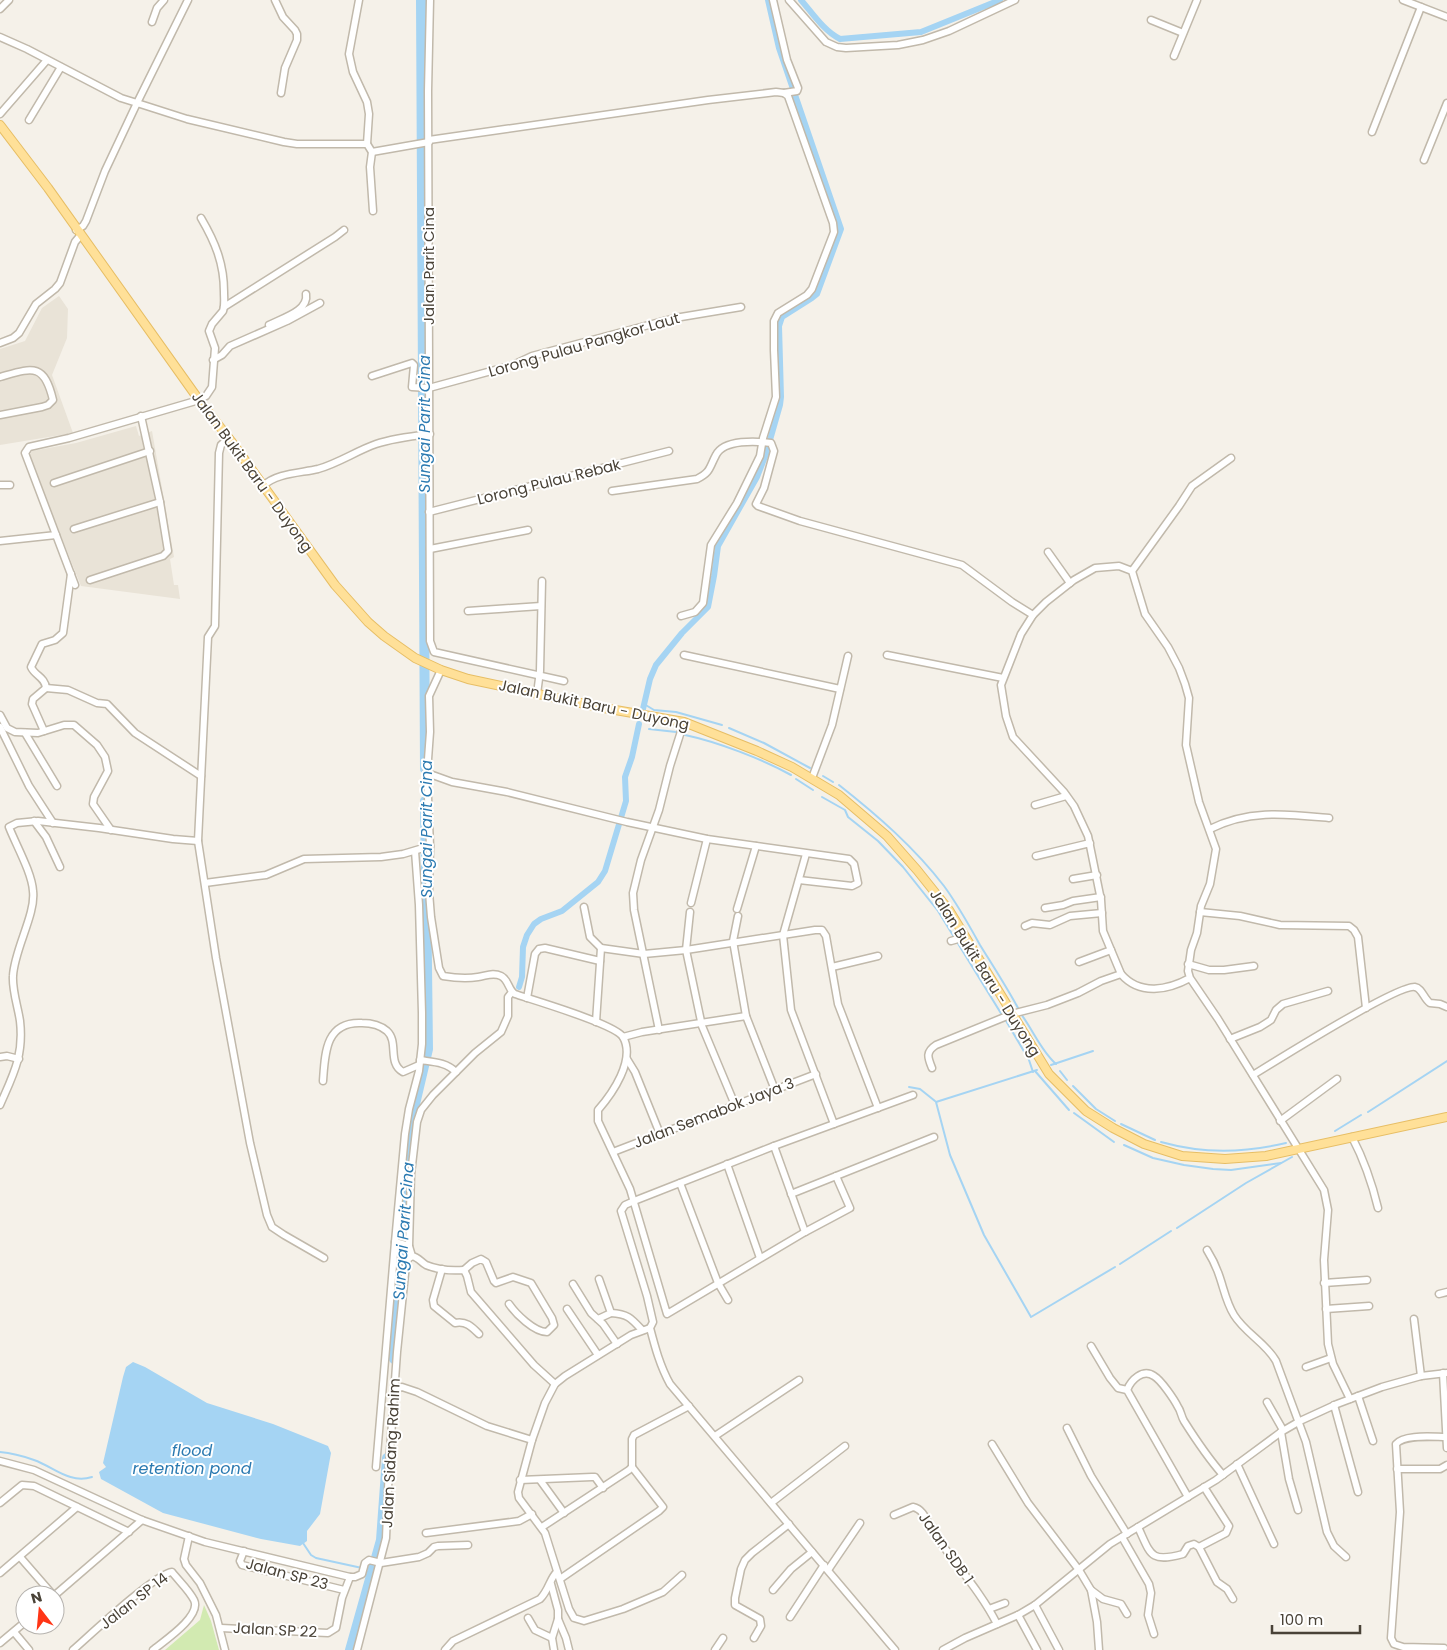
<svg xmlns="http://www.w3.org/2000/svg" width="1447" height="1650" font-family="Poppins,sans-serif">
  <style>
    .residential { fill: #e9e3d7 }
    .green { fill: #d2eab1 }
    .water { fill: #a5d4f3 }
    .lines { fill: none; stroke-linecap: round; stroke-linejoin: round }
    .stream { stroke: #a5d4f3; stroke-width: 2 }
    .canal { stroke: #a5d4f3; stroke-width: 6 }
    .river { stroke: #a5d4f3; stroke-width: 10 }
    .minor-casing { stroke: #c1b9ab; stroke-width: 9 }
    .major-casing { stroke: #e7be65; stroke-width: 10 }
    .minor { stroke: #fff; stroke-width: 6 }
    .major { stroke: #ffe098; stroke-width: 8 }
    .labels { text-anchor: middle; stroke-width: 4; stroke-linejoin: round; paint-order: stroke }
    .street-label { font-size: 15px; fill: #494237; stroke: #fff }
    .water-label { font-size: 16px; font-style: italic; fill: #2b7ab1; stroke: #fff }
  </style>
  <rect width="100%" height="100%" fill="#f5f1e9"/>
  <g class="residential">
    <polygon points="59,296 68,309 67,338 52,375 73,433 0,445 0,349 25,341 42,308"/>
    <polygon points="136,426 139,436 152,431 174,557 170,559 174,585 178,585 180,599 81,586 29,456 32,451 76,443"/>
  </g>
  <polygon class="green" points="204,1605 211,1621 219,1650 165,1650 200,1620"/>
  <polygon class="water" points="133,1362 145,1367 207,1403 273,1424 328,1446 331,1453 320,1514 307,1531 307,1541 300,1546 261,1539 163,1513 101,1479 99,1472 106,1467 103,1463 123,1377 126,1367"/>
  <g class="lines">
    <g class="stream">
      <polyline points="644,704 654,710 676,712 722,725"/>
      <polyline points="729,728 764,743 810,768"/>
      <polyline points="649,729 676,732"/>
      <path d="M685,735C718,742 762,759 791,775"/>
      <polyline points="823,776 833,782"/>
      <polyline points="796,779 813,790"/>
      <path d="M839,785C877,815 914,847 944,886C958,905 969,925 980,945C993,966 1006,986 1018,1008"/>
      <polyline points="822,797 845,810 848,817 878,841 903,867 938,911 1002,1015"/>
      <path d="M1021,1014C1033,1030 1041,1051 1056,1064"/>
      <polyline points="1005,1019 1029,1060 1033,1072"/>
      <polyline points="1051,1065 1093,1051"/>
      <polyline points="1037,1070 936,1102 950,1155 984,1235 1031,1317 1115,1267"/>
      <polyline points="1035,1071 1069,1110"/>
      <polyline points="1060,1071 1067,1080"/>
      <polyline points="1073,1086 1096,1109 1115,1121"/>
      <polyline points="909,1087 920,1089 935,1101"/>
      <polyline points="1368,1112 1447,1061"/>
      <polyline points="1074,1113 1114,1142"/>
      <polyline points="1121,1124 1155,1140"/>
      <polyline points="1335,1131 1361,1115"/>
      <path d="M1161,1142C1204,1154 1243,1153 1286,1143"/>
      <polyline points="1124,1145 1153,1158 1184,1165 1213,1169 1231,1170 1281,1163"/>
      <polyline points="1177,1228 1246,1183 1292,1157"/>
      <polyline points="1120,1264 1171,1231"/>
      <path d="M0,1452C12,1453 23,1456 34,1460C54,1467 69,1484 92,1477"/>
      <polyline points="303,1543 311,1555 316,1558 362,1568"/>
    </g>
    <g class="canal">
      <path d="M801,0C813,14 824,31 840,39L921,32L1000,0"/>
      <polyline points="643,709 650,679 656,665 682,633 708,607 714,576 718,546 757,477 766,454 780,405 781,397 779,326 782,317 812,298 817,294 841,229 779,48 768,0"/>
      <polyline points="519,987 522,977 523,947 527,935 534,924 541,919 562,911 598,882 605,871 626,801 625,777 632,757 639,724"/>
    </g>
    <g class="river">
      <polyline points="421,0 425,769"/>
      <polyline points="394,1359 411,1121 428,1049 425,801"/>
      <polyline points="350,1650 381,1540 387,1458"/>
    </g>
    <g class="minor-casing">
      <g id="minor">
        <polyline points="275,0 283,17 295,30 297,34 297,40 285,68 281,93"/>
        <polyline points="359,0 349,54 353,72 367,102 369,114 367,144"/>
        <polyline points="430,0 428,91 430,641 434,652 564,681"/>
        <polyline points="773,0 787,60 798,88 797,91 784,93"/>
        <polyline points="789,0 826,42 837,47 846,48 898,45 923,40 949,31 1015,0"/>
        <polyline points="1403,0 1447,17"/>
        <polyline points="0,9 9,0"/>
        <polyline points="1151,20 1183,33"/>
        <polyline points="152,22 157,8 164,0"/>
        <polyline points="0,37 27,49 121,98 137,103 188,0"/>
        <polyline points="1174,56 1197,0"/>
        <polyline points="0,114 47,60"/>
        <polyline points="29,120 61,67"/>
        <polyline points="1372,132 1421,7"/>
        <polyline points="429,140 708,100 776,92 784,93 788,96 833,223 834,232 812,289 807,295 778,313 774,321 774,350 776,397 763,438 760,456 737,503 711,545 703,603 695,612 681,616"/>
        <polyline points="372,152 429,142"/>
        <polyline points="1424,160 1447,103"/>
        <polyline points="76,230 83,226 86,221 105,171 137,103 187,119 284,142 297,144 367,144 372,152 370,167 373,211"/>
        <polyline points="224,307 335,237 344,230"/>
        <path d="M269,325C282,318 309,311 306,294"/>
        <polyline points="0,343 13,338 19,333 36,304 55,289 60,283 75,242 80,236"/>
        <polyline points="213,360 222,355 230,346 287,321 320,303"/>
        <polyline points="372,376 412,363 414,365 412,387 429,388 513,365 532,356 675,318 741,307"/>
        <path d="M0,377C32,368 44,362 53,400L48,405L42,407L0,415"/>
        <polyline points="229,438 221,445 219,453 215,626 208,637 198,841 216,958 250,1143 267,1215 272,1227 284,1235 324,1258"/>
        <polyline points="54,483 150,451"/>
        <polyline points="0,485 10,485"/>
        <path d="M263,486C276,473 301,473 318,469C339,463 356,451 376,444C393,438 412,436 430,434"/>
        <path d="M612,491L697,479C711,472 709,468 716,455C724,439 757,441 771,443L774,451L764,488L756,504L758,506L800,521L962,565L1012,602L1033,615"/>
        <polyline points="429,512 669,451"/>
        <polyline points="74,529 160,502"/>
        <polyline points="0,541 56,535"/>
        <polyline points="430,549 528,530"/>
        <polyline points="1048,552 1070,583"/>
        <polyline points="1132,571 1179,506 1192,486 1231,458"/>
        <polyline points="90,580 163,556 168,551 160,502 141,416"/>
        <path d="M75,585L25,453L29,447L69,438L199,400L206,396L212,387L215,348L209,331L212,324L223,311C225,305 224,298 224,292C224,263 215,242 201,218"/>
        <polyline points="468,611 541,606"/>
        <polyline points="684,655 840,689"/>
        <polyline points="887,655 1003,678"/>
        <polyline points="46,688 68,690 97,703 107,704 135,733 201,776"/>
        <polyline points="537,694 540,671 542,581"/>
        <polyline points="0,715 7,728 15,732 38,733 64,725 74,725 97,745 105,757 108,771 94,797 93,804 111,830"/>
        <polyline points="0,727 29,786 53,823"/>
        <path d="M44,731L32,704L33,699L46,688C45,677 35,676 31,667L42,644L55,640L63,633L71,574"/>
        <polyline points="25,733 57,786"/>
        <polyline points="427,773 452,782 507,792 627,822 707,839 849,859 854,864 858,883 852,886 799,880"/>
        <polyline points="812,778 832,725 848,656"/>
        <polyline points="1035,805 1066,796"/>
        <polyline points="34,821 46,837 60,867"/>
        <path d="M1210,829C1249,809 1287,814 1329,818"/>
        <path d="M430,846L429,892L431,917L439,968L443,976C455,978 466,979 478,977C486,976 493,972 501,976C509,980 508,990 515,994C533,1000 615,1024 623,1037C636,1060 612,1094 598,1110V1121L630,1189L667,1314L805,1232L850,1208L836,1176"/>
        <path d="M415,851L419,905L422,1013V1044L419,1071L409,1109L405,1134L395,1242L409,1246L412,1256C418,1257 421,1262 426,1265C438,1270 451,1271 464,1270L467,1276L471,1292L534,1365L555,1384"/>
        <polyline points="806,854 783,935 791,1010 834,1124"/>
        <polyline points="1036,856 1090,843"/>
        <polyline points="1073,879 1097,875"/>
        <polyline points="205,883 266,875 304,859 381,857 403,854 430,846 427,773 430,732 429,696 441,670"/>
        <polyline points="691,903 707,839"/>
        <polyline points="584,907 590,937 601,948 644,954 686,950 815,930 822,930 826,936 838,1004 878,1108"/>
        <polyline points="1045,908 1063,905 1073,901 1101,897"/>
        <polyline points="737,909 756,846"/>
        <polyline points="690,912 686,950 702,1026 735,1105"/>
        <polyline points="1200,912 1240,916 1280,925 1349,926 1354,930 1358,937 1366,1008"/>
        <polyline points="738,916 733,941 746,1016 775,1090"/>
        <polyline points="1025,926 1032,923 1050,925 1070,916 1102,913"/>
        <polyline points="951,941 965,937"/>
        <polyline points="1079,962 1111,950"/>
        <polyline points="1188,964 1209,970 1224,970 1254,966"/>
        <polyline points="832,967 878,956"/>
        <path d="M1190,978C1168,990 1140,996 1121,974L1103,931L1101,900L1088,836L1074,806L1064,792L1013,737L1006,716L1001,685L1021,634L1033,615L1046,602L1074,580L1095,568L1119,566L1132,571L1145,614L1168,647L1179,668L1185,684L1189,698L1186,745L1199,802L1216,849L1210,884L1201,906L1197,933L1191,950L1188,971L1190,978L1218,1019L1324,1190L1328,1210L1324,1260L1328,1344L1333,1364L1350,1399"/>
        <polyline points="527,998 535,954 539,949 545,948 600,961"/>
        <polyline points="596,1022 601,948"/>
        <polyline points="659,1030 634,910 633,893 641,860 659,810 670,766 684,722"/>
        <polyline points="623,1037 642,1032 746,1016"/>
        <polyline points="1230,1039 1260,1027 1271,1020 1276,1010 1283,1004 1328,991"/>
        <polyline points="0,1057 7,1056 19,1059"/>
        <polyline points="627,1059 635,1072 660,1134"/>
        <path d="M420,1060C433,1062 446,1062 456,1072"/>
        <path d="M932,1068C928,1058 925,1052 936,1045L1012,1014L1047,1005L1078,993L1101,981L1121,974"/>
        <path d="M1253,1075C1274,1062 1399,984 1415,987C1422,988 1424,999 1430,1003L1440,1004L1447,1007"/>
        <path d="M323,1081C325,1054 325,1021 362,1023C370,1023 380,1025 387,1031C399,1042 387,1063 403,1072L419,1065"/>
        <path d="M0,1105C13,1075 24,1056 20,1021C18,1007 12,990 13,976C14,950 36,914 33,891C32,873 16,845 9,827L17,823L38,821L99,828L173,839L198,841"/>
        <polyline points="1280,1121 1337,1079"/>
        <path d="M1352,1137C1364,1160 1372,1183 1378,1208"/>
        <polyline points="774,1146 805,1232"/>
        <polyline points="613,1152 816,1074"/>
        <polyline points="727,1164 760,1258"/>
        <polyline points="680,1183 718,1283 728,1300"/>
        <polyline points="791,1194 934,1137"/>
        <polyline points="409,1246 411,1174 417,1122 421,1110 433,1095 475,1053 501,1032 508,1016 508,997 512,992"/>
        <path d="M1207,1250C1212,1258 1216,1266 1219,1275C1224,1289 1226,1302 1234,1315C1245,1333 1266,1343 1276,1361L1306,1442L1327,1532L1334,1546L1346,1557"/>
        <path d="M442,1269L433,1300L434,1306L455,1323C466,1321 471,1326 479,1334"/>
        <path d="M464,1270L472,1263L481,1259L486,1262L494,1281L496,1283L513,1277L531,1283L552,1318L554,1325L547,1332C534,1332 516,1314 509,1304"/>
        <polyline points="1324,1283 1367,1280"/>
        <polyline points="573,1284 591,1313 603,1324 617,1344"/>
        <polyline points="1439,1294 1447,1292"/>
        <polyline points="567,1309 598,1355"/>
        <polyline points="1326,1309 1369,1306"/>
        <path d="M611,1313C628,1314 631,1318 642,1330"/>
        <polyline points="598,1319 611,1313 599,1279"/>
        <polyline points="1414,1319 1421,1376"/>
        <polyline points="650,1328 631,1335 565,1376 555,1384 545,1403 532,1440 518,1492 519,1498 545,1533 569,1609 574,1618 584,1621 623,1609 663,1592 682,1575"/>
        <polyline points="1091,1346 1110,1378 1118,1388 1127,1390 1188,1497"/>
        <polyline points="1306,1367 1331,1358"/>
        <polyline points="1443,1373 1447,1448"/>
        <polyline points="394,1390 402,1387 417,1392 487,1426 532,1440"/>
        <path d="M1127,1390C1131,1380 1143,1368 1154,1376C1161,1380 1174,1399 1178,1407C1181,1411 1181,1416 1184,1421C1196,1440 1208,1458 1223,1475"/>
        <polyline points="1358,1396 1373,1441"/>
        <polyline points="1267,1402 1283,1430"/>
        <polyline points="1334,1405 1358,1492"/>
        <polyline points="1067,1428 1091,1476 1127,1534"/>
        <polyline points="1281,1432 1289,1479 1298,1510"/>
        <polyline points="715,1436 799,1380"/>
        <polyline points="992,1444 1028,1503 1079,1570 1091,1590 1103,1599 1121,1604 1127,1614"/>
        <polyline points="0,1461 34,1470 142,1520 205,1542 350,1577 355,1577 362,1574 365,1563 369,1560 381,1563 419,1557 428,1553 434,1547 438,1546 468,1545"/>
        <polyline points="1237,1464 1274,1544"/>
        <polyline points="376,1467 395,1242"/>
        <polyline points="1397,1469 1440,1469 1447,1465"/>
        <polyline points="520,1480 592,1477 595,1477 603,1488"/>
        <polyline points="540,1480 564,1513"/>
        <polyline points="0,1503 22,1485 34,1486 129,1532"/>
        <polyline points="771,1503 845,1446"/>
        <path d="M894,1515L913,1507C924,1509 927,1522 932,1530C953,1562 980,1590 997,1624"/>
        <polyline points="542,1527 629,1470 632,1467 632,1439 634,1435 689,1406"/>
        <path d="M1138,1527C1151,1555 1150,1563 1183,1554L1188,1546L1194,1544L1199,1547L1226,1533L1229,1526L1204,1487"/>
        <polyline points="426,1533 519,1521 532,1514"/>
        <polyline points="189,1536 184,1559 186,1565 200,1583 216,1615 225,1650"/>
        <polyline points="1122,1537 1149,1584 1151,1593 1148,1615 1154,1634"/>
        <polyline points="1199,1547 1217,1582 1227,1589 1233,1599"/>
        <polyline points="244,1551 240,1561 242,1565 344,1590"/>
        <polyline points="20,1557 53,1595"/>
        <polyline points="828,1570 860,1523"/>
        <polyline points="0,1573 77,1507"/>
        <polyline points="560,1579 659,1511 663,1507 632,1467"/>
        <polyline points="551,1584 558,1610 558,1619 552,1638 554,1650"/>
        <polyline points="773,1590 791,1569 812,1552"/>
        <polyline points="1091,1590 1097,1622 1099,1650"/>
        <polyline points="55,1595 142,1520"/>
        <polyline points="1035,1605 1059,1650"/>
        <polyline points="989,1609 1005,1603"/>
        <polyline points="1018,1615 1037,1650"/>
        <polyline points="790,1617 824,1565"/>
        <polyline points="528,1618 535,1630 552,1638"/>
        <polyline points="558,1619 566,1638 569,1650"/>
        <polyline points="221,1628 328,1633 336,1628 342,1598 350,1577"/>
        <polyline points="14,1632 29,1650"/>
        <polyline points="754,1638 761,1626 760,1619 735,1605 735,1598 741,1569 745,1560 752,1553 789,1524"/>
        <polyline points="0,1643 25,1622"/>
        <path d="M1444,1648L1403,1647L1394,1644L1391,1638L1400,1512L1396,1444C1404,1434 1433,1437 1446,1437"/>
        <path d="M73,1650C89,1636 156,1573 172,1572C179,1581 189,1590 194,1600C202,1616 164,1641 153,1650"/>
        <polyline points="357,1650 386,1538 389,1465 397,1352 406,1264 408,1259 412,1256"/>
        <path d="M445,1650L453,1641L540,1599C549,1590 550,1578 557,1572"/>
        <polyline points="715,1650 723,1638"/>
        <path d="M895,1650L670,1384C660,1366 655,1347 650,1328L653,1322L647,1296L621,1211L625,1205L634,1201L774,1146L913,1095"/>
        <polyline points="943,1650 965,1638 1018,1615 1035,1605 1110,1544 1216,1480 1281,1432 1300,1421 1337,1404 1382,1387 1421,1376 1447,1373"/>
      </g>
    </g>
    <g class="major-casing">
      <polyline id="major" points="0,125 48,188 199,400 231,441 335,585 368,622 384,636 415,658 441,670 468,679 604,708 684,722 757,751 792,767 839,795 887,836 917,870 949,910 1049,1074 1086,1111 1113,1128 1144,1144 1182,1156 1225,1159 1266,1156 1447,1117"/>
    </g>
    <use href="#minor" class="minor"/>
    <use href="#major" class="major"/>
  </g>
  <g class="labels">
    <g class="street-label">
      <text transform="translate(429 266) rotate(-90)" y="5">Jalan Parit Cina</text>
      <text transform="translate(584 345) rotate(-16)" y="5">Lorong Pulau Pangkor Laut</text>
      <text transform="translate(252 472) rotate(54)" y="5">Jalan Bukit Baru - Duyong</text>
      <text transform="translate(549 482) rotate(-14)" y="5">Lorong Pulau Rebak</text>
      <text transform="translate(594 705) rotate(12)" y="5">Jalan Bukit Baru - Duyong</text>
      <text transform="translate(985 973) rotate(58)" y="5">Jalan Bukit Baru - Duyong</text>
      <text transform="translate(714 1113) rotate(-21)" y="5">Jalan Semabok Jaya 3</text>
      <text transform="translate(391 1453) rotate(-87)" y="5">Jalan Sidang Rahim</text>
      <text transform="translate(946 1548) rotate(55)" y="5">Jalan SDB 1</text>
      <text transform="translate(287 1574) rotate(15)" y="5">Jalan SP 23</text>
      <text transform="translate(134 1601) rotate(-38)" y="5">Jalan SP 14</text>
      <text transform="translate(275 1630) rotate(3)" y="5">Jalan SP 22</text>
    </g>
    <g class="water-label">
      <text transform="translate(424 424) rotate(-90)" y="6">Sungai Parit Cina</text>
      <text transform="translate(426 829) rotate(-90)" y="6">Sungai Parit Cina</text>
      <text transform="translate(403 1231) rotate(-86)" y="6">Sungai Parit Cina</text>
      <text x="192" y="1456">flood<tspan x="192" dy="18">retention pond</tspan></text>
    </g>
  </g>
  <g transform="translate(40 1610) rotate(344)"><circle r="24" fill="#ffffff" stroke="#b6b3af"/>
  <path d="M0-4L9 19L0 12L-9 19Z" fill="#ff3516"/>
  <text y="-8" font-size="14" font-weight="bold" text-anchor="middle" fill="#494237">N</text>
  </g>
  <path d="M1272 1625v8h88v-8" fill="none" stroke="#494237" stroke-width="2.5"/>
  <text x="1280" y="1625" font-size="15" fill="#494237" stroke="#ffffff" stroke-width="4" paint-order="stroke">100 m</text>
</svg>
